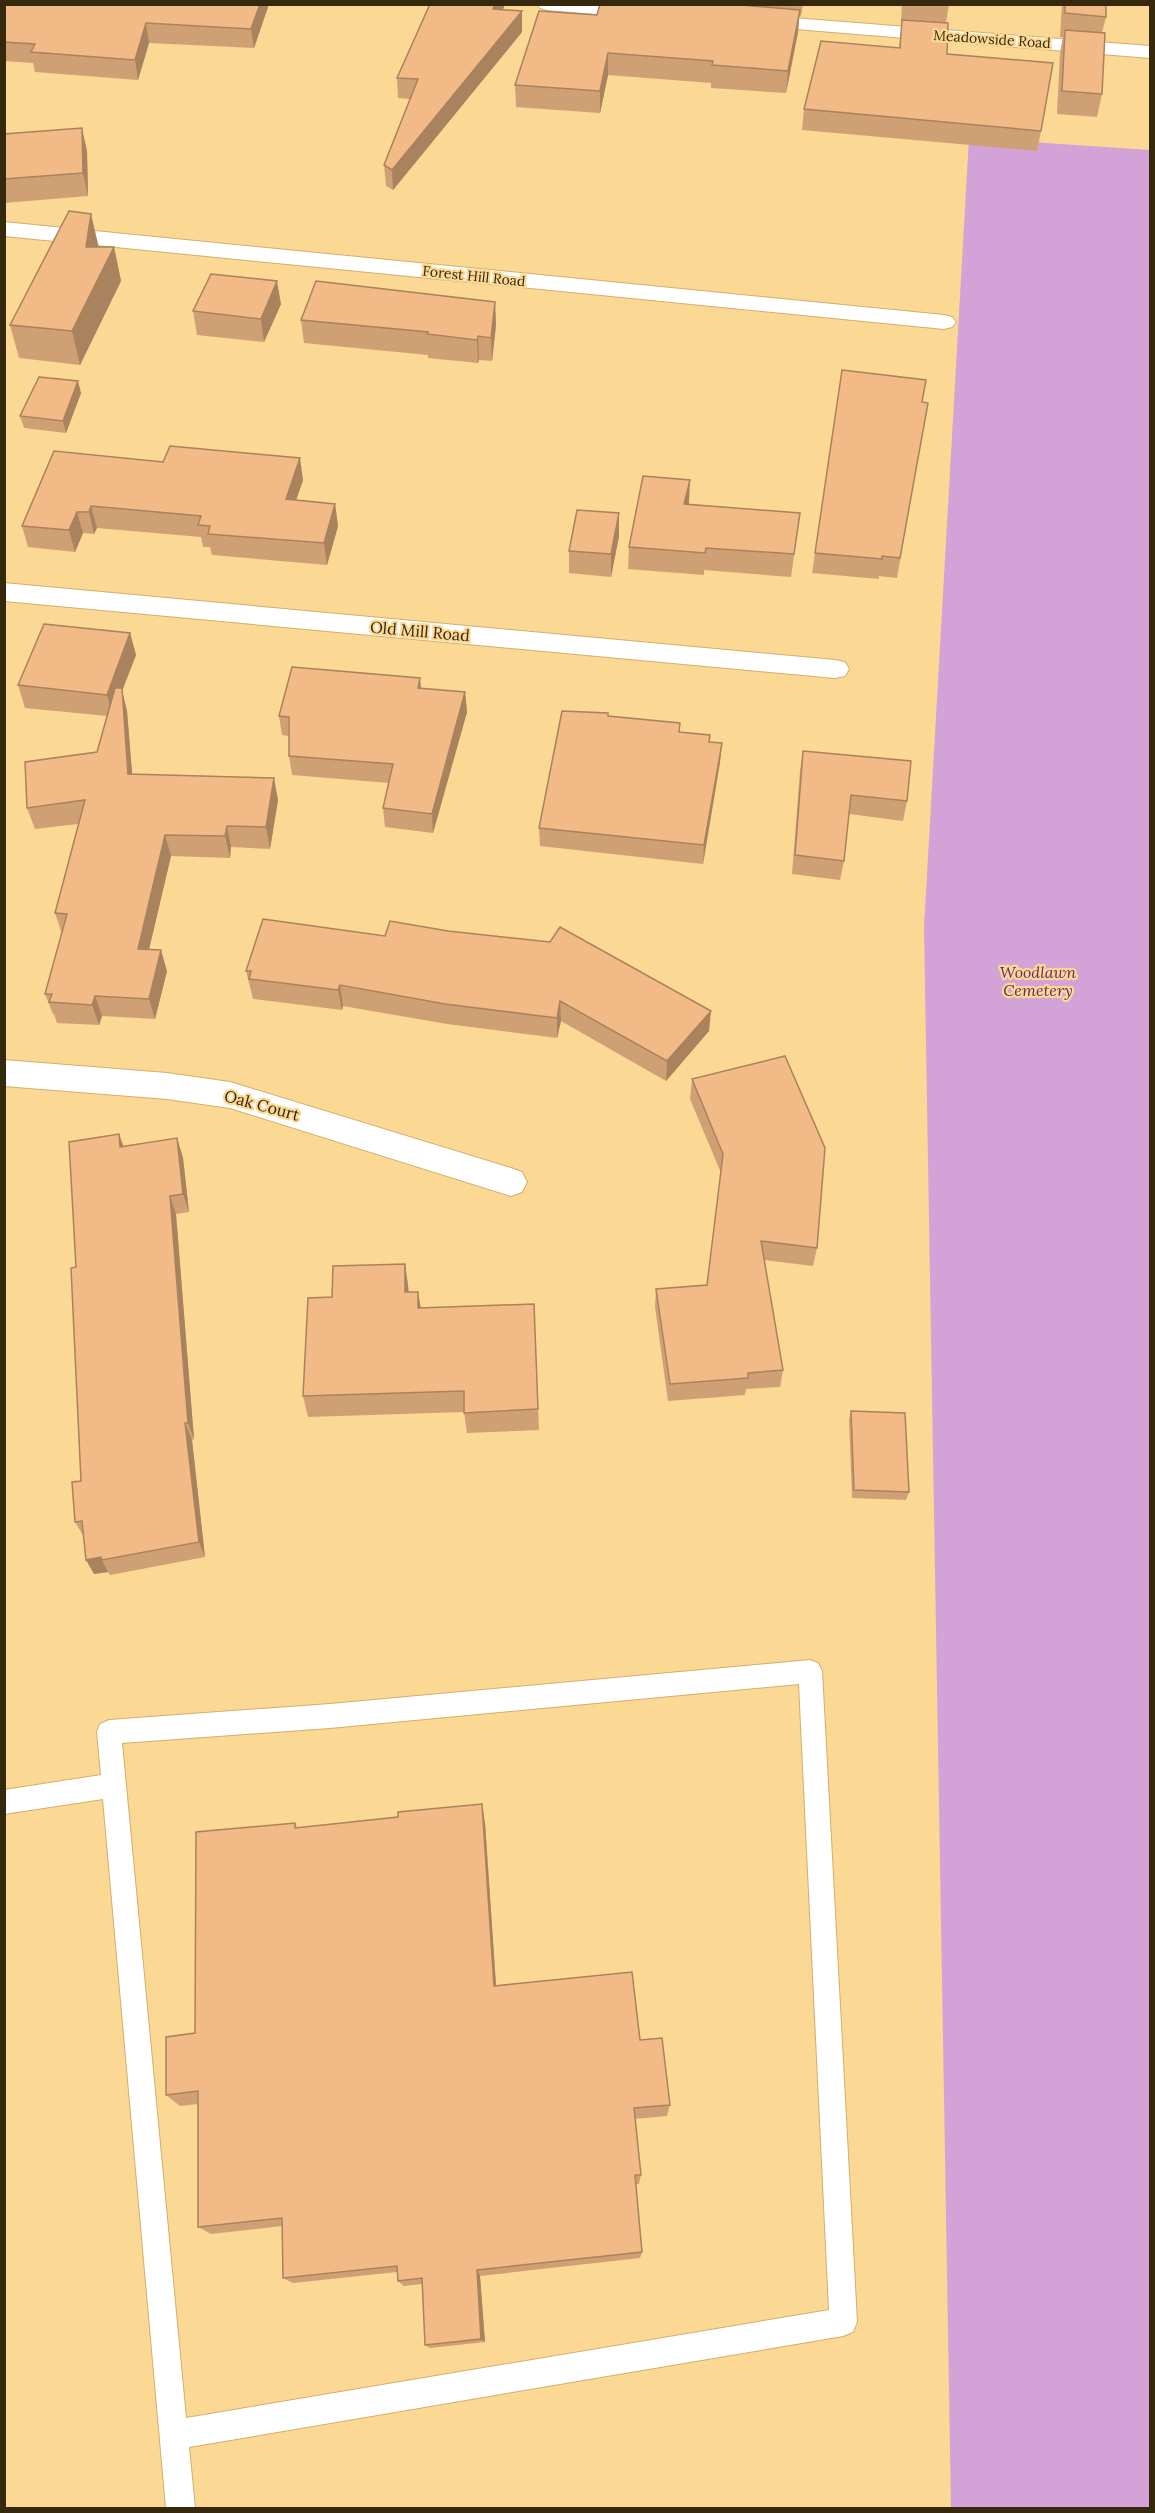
<svg xmlns="http://www.w3.org/2000/svg" width="1155" height="2513" font-family="Lora,serif">
  <style>
    .green { fill: #d3a3d7 }
    .lines { fill: none; stroke-linecap: round; stroke-linejoin: round }
    .service-casing { stroke: #d1af6c; stroke-width: 2 }
    .minor-casing { stroke: #d1af6c; stroke-width: 2 }
    .service { fill: #fff; fill-rule: evenodd }
    .minor { fill: #fff; fill-rule: evenodd }
    .wall { fill: #cfa074 }
    .shaded-wall { fill: #a9825e }
    .building { fill: #f1ba87; stroke: #a9825e; stroke-width: 1.5 }
    .labels { text-anchor: middle; stroke-width: 4.5; stroke-linejoin: round; paint-order: stroke }
    .far-street-label { font-size: 14px; fill: #35280c; stroke: #fbd894 }
    .street-label { font-size: 16px; fill: #35280c; stroke: #fbd894 }
    .park-label { font-size: 16px; font-style: italic; fill: #642a6a; stroke: #fbd894 }
  </style>
  <rect width="100%" height="100%" fill="#fbd894"/>
  <polygon class="green" points="969,138 1150,150 1150,2508 951,2508 924,927"/>
  <g class="lines">
    <g class="service-casing">
      <path id="service" d="M810,1660L818,1663L822,1671L857,2322L853,2332L843,2336L189,2447L195,2508H166L103,1799L4,1814V1790L101,1775L97,1732L100,1724L109,1720L330,1704ZM799,1684L829,2310L186,2418L122,1743L330,1728Z"/>
    </g>
    <g class="minor-casing">
      <g id="minor">
        <polygon points="537,4 627,4 651,8 654,12 651,16 644,18 547,10 540,8"/>
        <polygon points="755,15 1150,46 1150,58 748,25 745,21 748,17"/>
        <polygon points="4,222 944,315 952,317 956,322 952,327 944,329 4,236"/>
        <polygon points="4,583 835,660 845,662 849,669 845,676 835,678 4,601"/>
        <polygon points="4,1060 167,1073 230,1082 511,1168 522,1172 527,1182 522,1192 511,1196 230,1108 167,1099 4,1086"/>
      </g>
    </g>
    <use href="#service" class="service"/>
    <use href="#minor" class="minor"/>
  </g>
  <g class="wall">
    <polygon points="4,4 269,4 254,48 149,43 138,80 35,72 33,63 4,61"/>
    <polygon points="430,4 505,4 503,10 522,32 393,190 386,186 384,165 410,99 398,98 397,78"/>
    <polygon points="600,4 803,4 801,16 799,15 798,32 786,93 711,88 711,83 608,75 600,113 516,107 515,85 597,15"/>
    <polygon points="902,4 949,4 946,23 947,54 1041,131 1037,151 802,130 804,109 899,48 902,24 901,24"/>
    <polygon points="1062,4 1106,4 1106,17 1102,33 1102,94 1097,117 1057,114 1060,53 1063,37 1060,37"/>
    <polygon points="4,134 87,151 88,196 4,203"/>
    <polygon points="99,247 114,247 121,281 80,365 19,358 10,325"/>
    <polygon points="495,302 496,325 492,361 479,360 478,363 428,358 428,355 304,343 301,320"/>
    <polygon points="281,304 264,342 197,335 193,311"/>
    <polygon points="81,393 66,433 24,428 20,416"/>
    <polygon points="922,402 928,403 897,578 879,576 879,579 812,573 815,553"/>
    <polygon points="54,451 303,480 296,500 335,504 338,526 327,565 212,555 210,547 203,547 201,537 97,528 94,534 83,533 75,552 28,547 22,526"/>
    <polygon points="688,504 800,513 791,577 704,570 704,575 628,569 629,547"/>
    <polygon points="619,513 619,536 611,577 569,573 569,551"/>
    <polygon points="130,633 136,655 122,691 127,711 132,774 278,800 270,849 231,847 230,858 171,856 149,950 167,971 155,1019 102,1016 99,1025 57,1023 54,1014 53,1014 45,994 62,934 55,913 78,824 35,829 27,808 97,752 107,716 25,708 18,685"/>
    <polygon points="421,689 465,692 467,712 433,833 385,827 383,808 389,783 292,775 289,756 289,736 282,735 279,716"/>
    <polygon points="608,716 680,732 710,742 722,743 720,762 703,864 540,846 539,828"/>
    <polygon points="803,751 907,801 903,821 849,814 844,861 840,880 792,874 800,771"/>
    <polygon points="263,919 709,1031 666,1081 561,1021 557,1038 447,1024 343,1006 342,1010 253,999 246,971"/>
    <polygon points="692,1079 817,1248 813,1266 764,1260 783,1370 780,1387 746,1389 745,1395 668,1401 655,1307 656,1289 707,1285 721,1173 690,1099"/>
    <polygon points="177,1138 183,1158 189,1212 176,1214 194,1439 192,1440 205,1557 110,1575 108,1572 94,1574 84,1537 75,1522 81,1481 76,1267 124,1146"/>
    <polygon points="405,1264 409,1292 421,1308 534,1304 539,1430 467,1433 464,1412 308,1417 303,1396 332,1297"/>
    <polygon points="851,1411 909,1492 906,1500 852,1498 849,1420"/>
    <polygon points="295,1823 297,1827 485,1823 496,1985 640,2040 670,2105 667,2116 635,2119 641,2175 639,2184 636,2184 642,2252 640,2258 480,2276 485,2342 430,2348 425,2345 422,2284 404,2286 398,2281 397,2272 293,2283 283,2278 282,2226 211,2234 198,2227 198,2104 180,2106 166,2095"/>
  </g>
  <g class="shaded-wall">
    <polygon points="260,4 269,4 254,48 251,29"/>
    <polygon points="495,4 505,4 494,30 493,9"/>
    <polygon points="800,10 798,32 786,93 788,71"/>
    <polygon points="522,11 522,32 393,190 392,170"/>
    <polygon points="146,23 149,43 138,80 135,60"/>
    <polygon points="608,53 608,75 600,113 600,91"/>
    <polygon points="82,128 87,151 88,196 83,173"/>
    <polygon points="91,214 99,248 86,247"/>
    <polygon points="114,247 121,281 80,365 72,331"/>
    <polygon points="277,281 281,304 264,342 261,319"/>
    <polygon points="495,302 496,325 492,361 491,338"/>
    <polygon points="478,336 479,360 478,363 477,340"/>
    <polygon points="78,381 81,393 66,433 63,421"/>
    <polygon points="300,458 303,480 289,521 286,499"/>
    <polygon points="690,480 689,503 683,526 684,504"/>
    <polygon points="335,504 338,526 327,565 324,543"/>
    <polygon points="91,506 97,528 94,534 89,512"/>
    <polygon points="77,512 83,533 75,552 69,530"/>
    <polygon points="619,513 619,536 611,577 611,554"/>
    <polygon points="130,633 136,655 122,691 127,711 134,796 107,695"/>
    <polygon points="420,678 422,698 418,688"/>
    <polygon points="465,692 467,712 433,833 432,814"/>
    <polygon points="722,743 720,762 703,864 704,845"/>
    <polygon points="274,778 278,800 270,849 266,827"/>
    <polygon points="227,826 231,847 230,858 225,836"/>
    <polygon points="165,835 171,856 144,970 138,949"/>
    <polygon points="161,950 167,971 155,1019 149,999"/>
    <polygon points="340,985 343,1006 342,1010 338,990"/>
    <polygon points="95,996 102,1016 99,1025 92,1005"/>
    <polygon points="560,1001 561,1021 557,1038 557,1018"/>
    <polygon points="711,1011 709,1031 666,1081 667,1061"/>
    <polygon points="119,1134 126,1153 120,1147"/>
    <polygon points="177,1138 183,1158 189,1212 183,1194"/>
    <polygon points="170,1196 176,1214 194,1439 188,1423"/>
    <polygon points="405,1264 408,1286 409,1315 405,1292"/>
    <polygon points="418,1292 422,1314 418,1308"/>
    <polygon points="185,1423 192,1440 205,1557 199,1542"/>
    <polygon points="101,1557 102,1560 108,1572 94,1574 86,1560"/>
    <polygon points="482,1804 485,1823 497,2000 494,1986"/>
    <polygon points="477,2270 480,2276 485,2342 481,2339"/>
  </g>
  <g class="building">
    <polygon points="4,4 260,4 251,29 146,23 135,60 31,52 35,44 4,42"/>
    <polygon points="430,4 495,4 493,9 522,11 392,170 384,165 418,79 397,78"/>
    <polygon points="600,4 729,4 800,10 788,71 712,65 713,61 608,53 600,91 515,85 539,11 597,15"/>
    <polygon points="1065,4 1106,4 1106,17 1065,13"/>
    <polygon points="902,20 948,23 947,54 1053,63 1041,131 804,109 821,41 900,48"/>
    <polygon points="1065,30 1105,33 1102,94 1062,91"/>
    <polygon points="82,128 83,173 4,179 4,134"/>
    <polygon points="69,211 91,214 86,247 114,247 72,331 10,325"/>
    <polygon points="211,274 277,281 261,319 193,311"/>
    <polygon points="316,281 495,302 491,338 478,336 477,340 427,334 428,332 301,320"/>
    <polygon points="842,370 926,380 922,402 928,403 900,558 882,556 882,559 815,553"/>
    <polygon points="39,377 78,381 63,421 20,416"/>
    <polygon points="170,446 300,458 286,499 335,504 324,543 208,534 210,526 198,525 201,516 91,506 89,512 77,512 69,530 22,526 54,451 163,462"/>
    <polygon points="643,476 690,480 684,504 800,513 794,554 706,548 705,553 629,547"/>
    <polygon points="577,510 619,513 611,554 569,551"/>
    <polygon points="44,624 130,633 107,695 18,685"/>
    <polygon points="292,667 420,678 418,688 465,692 432,814 383,808 393,764 289,756 289,717 279,716"/>
    <polygon points="115,688 122,688 128,774 274,778 266,827 227,826 225,836 165,835 138,949 161,950 149,999 95,996 92,1005 49,1002 52,994 45,994 67,914 55,913 85,800 27,808 25,762 97,752"/>
    <polygon points="562,711 608,713 608,716 680,723 679,732 710,735 709,742 722,743 704,845 539,828"/>
    <polygon points="803,751 911,761 907,801 851,795 844,861 795,855"/>
    <polygon points="263,919 385,936 390,921 448,931 550,942 560,927 711,1011 667,1061 560,1001 557,1018 445,1004 340,985 338,990 249,979 251,971 246,971"/>
    <polygon points="785,1056 825,1148 817,1248 761,1241 783,1370 748,1373 748,1378 670,1384 656,1289 707,1285 723,1154 692,1079"/>
    <polygon points="119,1134 120,1147 177,1138 183,1194 170,1196 188,1423 185,1423 199,1542 102,1560 101,1557 86,1560 82,1521 75,1522 72,1482 81,1481 71,1268 76,1267 69,1142"/>
    <polygon points="405,1264 405,1292 418,1292 418,1308 534,1304 538,1409 464,1413 464,1391 303,1396 308,1298 332,1297 333,1266"/>
    <polygon points="851,1411 905,1413 909,1492 854,1490"/>
    <polygon points="482,1804 494,1986 632,1972 640,2040 662,2038 670,2105 634,2108 641,2175 635,2175 642,2252 477,2270 481,2339 425,2345 422,2278 398,2281 397,2266 283,2278 282,2218 198,2227 198,2091 166,2095 166,2037 195,2033 196,1832 295,1823 295,1828 398,1817 398,1812"/>
  </g>
  <g class="labels">
    <g class="far-street-label">
      <text transform="translate(992 39) rotate(4)" y="5">Meadowside Road</text>
      <text transform="translate(474 276) rotate(6)" y="5">Forest Hill Road</text>
    </g>
    <g class="street-label">
      <text transform="translate(420 631) rotate(5)" y="6">Old Mill Road</text>
      <text transform="translate(262 1105) rotate(15)" y="6">Oak Court</text>
    </g>
    <g class="park-label">
      <text x="1038" y="978">Woodlawn<tspan x="1038" dy="18">Cemetery</tspan></text>
    </g>
  </g>
  <rect width="1155" height="2513" fill="none" stroke="#35280c" stroke-width="12"/>
</svg>
